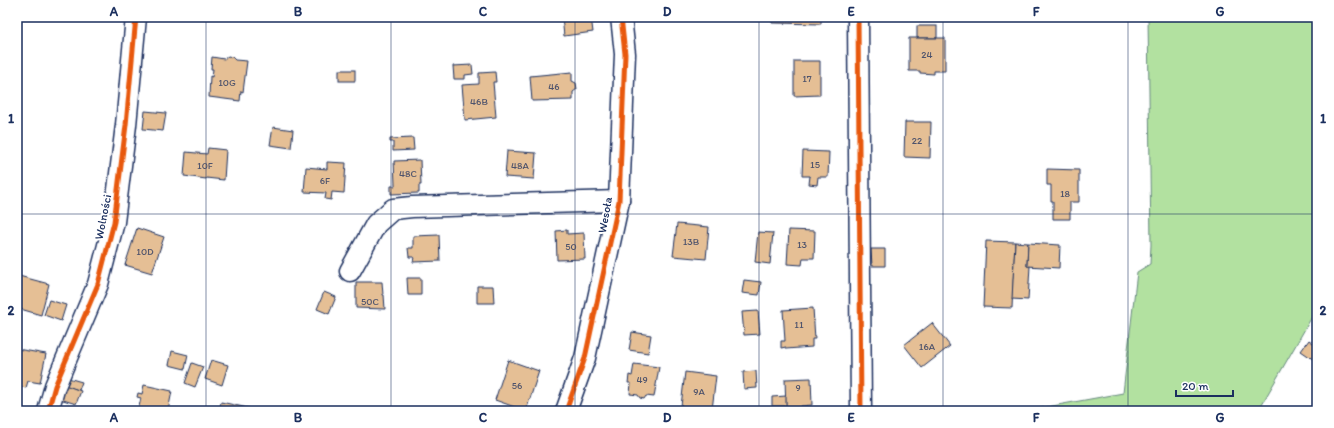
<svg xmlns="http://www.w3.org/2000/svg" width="1334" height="428" font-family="Itim,sans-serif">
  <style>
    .green { fill: #b2e1a0; stroke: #66887f }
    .building { fill: #e5bf95; stroke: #1b2f5e }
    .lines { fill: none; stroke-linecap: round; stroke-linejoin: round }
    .minor-casing { stroke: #1b2f5e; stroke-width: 23 }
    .minor { stroke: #fff; stroke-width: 20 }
    .cycleway-casing { stroke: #fff; stroke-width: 8 }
    .cycleway { stroke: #e8590c; stroke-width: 5 }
    .grid { fill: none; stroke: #1b2f5e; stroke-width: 1; stroke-opacity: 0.55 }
    .labels { text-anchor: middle; stroke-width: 4; stroke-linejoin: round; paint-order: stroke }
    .number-label { font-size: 10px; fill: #4e536c }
    .street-label { font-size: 12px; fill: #1b2f5e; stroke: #fff }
    .neatline { fill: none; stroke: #1b2f5e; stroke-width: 1.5 }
    .grid-label { font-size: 13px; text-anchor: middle; font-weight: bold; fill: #1b2f5e }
  </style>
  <rect width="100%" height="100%" fill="#fff"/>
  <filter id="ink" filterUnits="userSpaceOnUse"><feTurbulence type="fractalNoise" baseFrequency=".025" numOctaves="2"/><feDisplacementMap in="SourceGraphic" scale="8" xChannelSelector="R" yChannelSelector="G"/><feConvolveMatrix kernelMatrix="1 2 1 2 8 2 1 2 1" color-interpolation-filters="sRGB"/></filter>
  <g filter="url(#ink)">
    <polygon class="green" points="1148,17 1317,17 1317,308 1258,411 1025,411 1123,393 1137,272 1150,264 1151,245"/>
    <g class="building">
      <polygon points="562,17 591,17 593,32 564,36"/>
      <polygon points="772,17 821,17 821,24 772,23"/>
      <rect x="917" y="26" width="20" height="12"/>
      <polygon points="909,38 945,38 945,71 934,71 934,74 920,73 920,71 909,71"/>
      <polygon points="228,56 232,57 235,60 247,61 243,92 241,91 240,101 209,97 210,76 212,77 213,69 211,69 212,57 224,59"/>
      <polygon points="794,61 820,61 820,95 794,96"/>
      <polygon points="472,65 473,74 465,75 465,79 454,79 453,66"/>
      <rect x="339" y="70" width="16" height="11"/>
      <polygon points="495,72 496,82 493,82 496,117 465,120 462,85 479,84 479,73"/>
      <polygon points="572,72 572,81 576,83 577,89 573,92 573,100 532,101 530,76"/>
      <polygon points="145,111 166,113 163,131 143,129"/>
      <polygon points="905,122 931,122 930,158 904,157"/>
      <polygon points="273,127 293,130 291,148 270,145"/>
      <polygon points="413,138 414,150 393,151 393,142 390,142 390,139"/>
      <polygon points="208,148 226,150 224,180 206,178 206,179 184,176 186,152 207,154"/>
      <polygon points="507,151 536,153 534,179 505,177"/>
      <polygon points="803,151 829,152 828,177 818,177 817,185 809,184 810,176 802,176"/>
      <polygon points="420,160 421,185 419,185 419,193 391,194 391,186 395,186 394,161"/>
      <polygon points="327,162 346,163 344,193 332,192 331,200 325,199 326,193 304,192 306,167 327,169"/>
      <polygon points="1047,169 1079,170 1079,202 1070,202 1070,219 1053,219 1053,201 1051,201 1051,185 1047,185"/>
      <polygon points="677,224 709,227 706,259 673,256"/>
      <polygon points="137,228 164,237 152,273 125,265"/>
      <polygon points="567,230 567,234 584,233 585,259 557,260 556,231"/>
      <polygon points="789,230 815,231 814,258 803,258 802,265 787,264"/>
      <polygon points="758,232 773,233 770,264 755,262"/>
      <polygon points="439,235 440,261 413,262 414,257 409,257 408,248 413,248 413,236"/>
      <polygon points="986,241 1015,242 1012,308 983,307"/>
      <polygon points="1015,242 1028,243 1027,266 1030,266 1028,300 1012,299"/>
      <polygon points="1028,243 1060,245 1059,268 1027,266"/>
      <polygon points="871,249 885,249 885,266 872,266"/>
      <polygon points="19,276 49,284 41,315 17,308 17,284"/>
      <polygon points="407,278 421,278 421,295 408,295"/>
      <polygon points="744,280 761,282 759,295 742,293"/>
      <polygon points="356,282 382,282 383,295 384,295 385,309 356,308"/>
      <polygon points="477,286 493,286 494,303 477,303"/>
      <polygon points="324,292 336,297 329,314 317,309"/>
      <polygon points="49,300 66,305 61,321 44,315"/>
      <polygon points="813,308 815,339 812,339 812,347 786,349 786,347 781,348 781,341 785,341 783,310"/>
      <polygon points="758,311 760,334 744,335 742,312"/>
      <polygon points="932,323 950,346 922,368 904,345"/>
      <polygon points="632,332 651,335 648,353 629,350"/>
      <polygon points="1309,340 1317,346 1317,362 1301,351"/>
      <polygon points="17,349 46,354 40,383 28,381 26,388 17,386"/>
      <polygon points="172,351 188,355 185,369 169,365"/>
      <polygon points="211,360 228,365 222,385 205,379"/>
      <polygon points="508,360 539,371 526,411 495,400"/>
      <polygon points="192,363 203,367 195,387 185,383"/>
      <polygon points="634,364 659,367 654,397 646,396 644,399 640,398 638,395 630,394 631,383 628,383 629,375 632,376"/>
      <polygon points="756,371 757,388 744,389 743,372"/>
      <polygon points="685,372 716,376 712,410 681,406"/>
      <polygon points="68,378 82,382 79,390 65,386"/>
      <polygon points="811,378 812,405 801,406 801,411 786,411 785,379"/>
      <polygon points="65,385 81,391 76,404 60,399"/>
      <polygon points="144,385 172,391 168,411 138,411 141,398 137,397 138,393 142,394"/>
      <polygon points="786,396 786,406 772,406 772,397"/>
      <polygon points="221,402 257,410 256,411 219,411"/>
    </g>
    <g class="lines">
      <g class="minor-casing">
        <g id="minor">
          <polyline points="858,17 861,411"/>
          <polyline points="350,271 376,224 393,209 412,207 619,201"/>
          <polyline points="48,411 55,386 98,284 114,222 126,125 136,17"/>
          <polyline points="566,411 585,358 619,201 625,54 621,17"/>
        </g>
      </g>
      <use href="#minor" class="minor"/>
      <g class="cycleway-casing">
        <g id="cycleway">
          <polyline points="858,17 861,411"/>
          <polyline points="48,411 55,386 98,284 114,222 126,125 136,17"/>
          <polyline points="566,411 585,358 619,201 625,54 621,17"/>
        </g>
      </g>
      <use href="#cycleway" class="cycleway"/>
    </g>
  </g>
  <path class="grid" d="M206,17V411M391,17V411M575,17V411M759,17V411M943,17V411M1128,17V411M17,214H1317"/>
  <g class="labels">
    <g class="number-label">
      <text x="927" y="58">24</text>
      <text x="807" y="82">17</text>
      <text x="227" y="86">10G</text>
      <text x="554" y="90">46</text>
      <text x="479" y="105">46B</text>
      <text x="917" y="144">22</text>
      <text x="815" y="168">15</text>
      <text x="205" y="169">10F</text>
      <text x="520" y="169">48A</text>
      <text x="408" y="177">48C</text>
      <text x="325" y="184">6F</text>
      <text x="1065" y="197">18</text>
      <text x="691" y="245">13B</text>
      <text x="802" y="248">13</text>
      <text x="571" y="250">50</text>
      <text x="145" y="255">10D</text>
      <text x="370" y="305">50C</text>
      <text x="799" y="328">11</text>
      <text x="927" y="350">16A</text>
      <text x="642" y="383">49</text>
      <text x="517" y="389">56</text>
      <text x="798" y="391">9</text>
      <text x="699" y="395">9A</text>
    </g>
    <g class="street-label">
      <text transform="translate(605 215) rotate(-80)" y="4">Wesoła</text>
      <text transform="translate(103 217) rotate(-79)" y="4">Wolności</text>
    </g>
  </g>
  <rect width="1334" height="428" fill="none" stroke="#fff" stroke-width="44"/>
  <path d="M1176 390v6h57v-6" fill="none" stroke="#1b2f5e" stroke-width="2"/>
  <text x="1182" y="390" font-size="12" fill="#1b2f5e" stroke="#ffffff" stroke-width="3" paint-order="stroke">20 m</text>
  <rect x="22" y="22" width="1290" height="384" class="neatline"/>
  <g class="grid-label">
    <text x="114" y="16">A</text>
    <text x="298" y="16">B</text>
    <text x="483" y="16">C</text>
    <text x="667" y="16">D</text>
    <text x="851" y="16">E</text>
    <text x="1036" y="16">F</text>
    <text x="1220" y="16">G</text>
    <text x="11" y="123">1</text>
    <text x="1323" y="123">1</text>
    <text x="11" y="315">2</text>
    <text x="1323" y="315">2</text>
    <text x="114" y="422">A</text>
    <text x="298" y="422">B</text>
    <text x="483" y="422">C</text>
    <text x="667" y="422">D</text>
    <text x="851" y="422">E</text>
    <text x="1036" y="422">F</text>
    <text x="1220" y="422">G</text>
  </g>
</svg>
